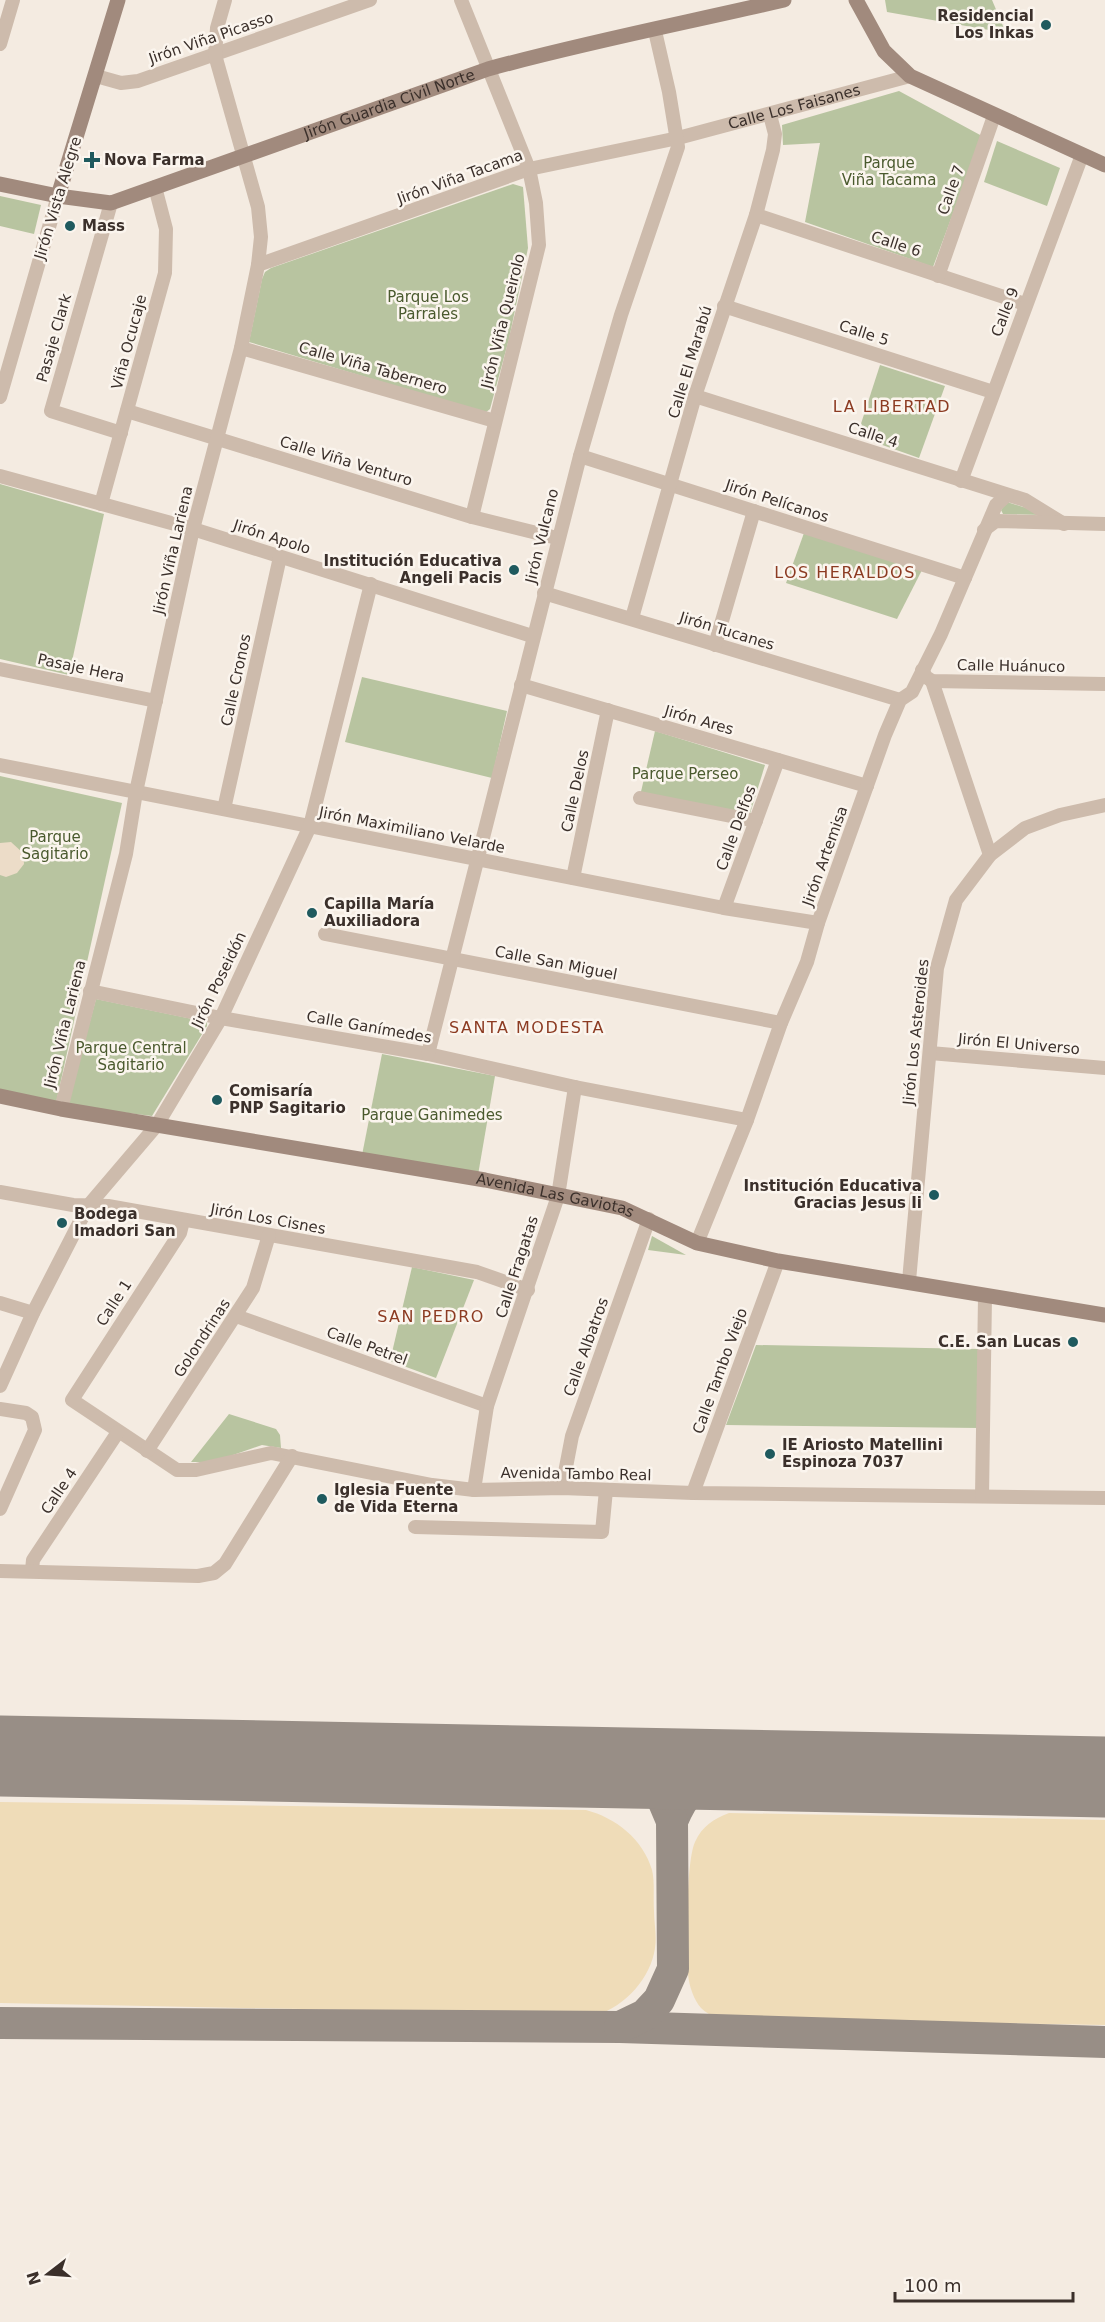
<svg xmlns="http://www.w3.org/2000/svg" width="1105" height="2322" font-family="'DejaVu Sans',sans-serif">
  <style>
    .green { fill: #b8c4a0 }
    .sand { fill: #efdcb8 }
    .plaza { fill: #ecdcc8 }
    .lines { fill: none; stroke-linecap: round; stroke-linejoin: round }
    .taxiway { stroke: #988e86; stroke-width: 32 }
    .runway { stroke: #988e86; stroke-width: 81 }
    .street { stroke: #cdbbac; stroke-width: 14 }
    .secondary { stroke: #a18a7d; stroke-width: 15 }
    .poi-dot { fill: #1f5a5e; stroke: #fbf5ee; stroke-width: 2 }
    .labels { text-anchor: middle; stroke-width: 5; stroke-linejoin: round; paint-order: stroke }
    .poi-label { font-size: 15px; font-weight: bold; fill: #3b302b; stroke: #fbf5ee; text-anchor: start }
    .street-label { font-size: 15px; fill: #3b302b; stroke: #fbf5ee }
    .park-label { font-size: 15px; fill: #4a5a2e; stroke: #fbf5ee }
    .neighbourhood-label { font-size: 16px; letter-spacing: 1.5px; fill: #8c3b22; stroke: #fbf5ee }
  </style>
  <rect width="100%" height="100%" fill="#f4ebe1"/>
  <g class="green">
    <polygon points="885,0 992,0 1006,33 887,12"/>
    <polygon points="899,91 982,136 933,267 805,222 820,143 783,145 782,125"/>
    <polygon points="997,141 1060,168 1047,206 984,182"/>
    <polygon points="513,184 523,187 528,248 509,339 490,409 485,413 249,342 262,279 265,272 271,268"/>
    <polygon points="0,196 41,205 34,234 0,226"/>
    <polygon points="880,365 945,386 919,458 857,436"/>
    <polygon points="0,484 104,514 69,675 0,659"/>
    <polygon points="1007,502 1036,511 1041,515 1003,514 1001,510"/>
    <polygon points="804,533 922,570 897,619 786,583"/>
    <polygon points="362,677 507,711 492,778 345,742"/>
    <polygon points="655,731 765,765 748,820 640,796"/>
    <polygon points="0,776 122,803 56,1103 0,1090"/>
    <polygon points="96,999 207,1022 207,1026 152,1116 72,1106 68,1102"/>
    <polygon points="382,1054 495,1076 478,1175 362,1155"/>
    <polygon points="652,1236 686,1255 648,1250"/>
    <polygon points="412,1267 474,1280 436,1378 390,1361"/>
    <polygon points="756,1345 980,1349 979,1428 726,1425"/>
    <polygon points="229,1414 276,1429 280,1435 281,1448 262,1445 213,1462 191,1462"/>
  </g>
  <g class="sand">
    <path d="M0,1802L586,1810C616,1818 643,1839 652,1870C655,1882 653,1898 654,1911C654,1923 657,1936 655,1948C651,1978 625,2006 597,2015L0,2003Z"/>
    <path d="M729,1813L1105,1820V2025L754,2019C737,2018 714,2022 701,2008C694,2000 689,1986 688,1974C686,1950 686,1861 695,1842C702,1826 714,1819 729,1813Z"/>
  </g>
  <polygon class="plaza" points="11,842 23,853 24,864 17,873 6,877 0,875 0,843"/>
  <g class="lines">
    <g class="taxiway">
      <path d="M672,1821C685,1790 695,1782 727,1771"/>
      <polyline points="0,2023 620,2027 1105,2042"/>
      <polyline points="620,2027 645,2015 659,2000 673,1969 672,1821 661,1795 645,1776 635,1770"/>
    </g>
    <polyline class="runway" points="0,1756 1105,1777"/>
    <g class="street">
      <polyline points="461,0 529,169 536,203 539,245 472,517"/>
      <polyline points="0,44 13,0"/>
      <polyline points="96,76 121,83 138,81 370,0"/>
      <polyline points="111,203 51,411 121,433"/>
      <polyline points="756,215 1025,304"/>
      <path id="s1" d="M258,265L529,169L678,138L910,76"/>
      <polyline points="938,276 994,116"/>
      <polyline points="724,306 993,392"/>
      <polyline points="241,348 495,421"/>
      <polyline points="695,396 1025,500 1064,524"/>
      <polyline points="0,397 58,196"/>
      <polyline points="127,411 472,517 557,538"/>
      <polyline points="580,456 965,578"/>
      <polyline points="0,476 193,529 532,636"/>
      <polyline points="961,481 1082,155"/>
      <polyline points="101,504 165,273 166,229 155,187"/>
      <polyline points="984,530 996,521 1105,524"/>
      <polyline points="544,593 900,700"/>
      <polyline points="632,618 695,396 756,215 773,150 775,134 770,115"/>
      <polyline points="715,645 754,511"/>
      <polyline points="0,669 156,701"/>
      <polyline points="922,670 926,677 932,681 1105,684"/>
      <polyline points="932,681 990,855"/>
      <polyline points="521,685 867,786"/>
      <polyline points="0,765 724,908 818,923"/>
      <polyline points="640,798 756,821"/>
      <polyline points="224,809 280,557"/>
      <polyline points="573,878 608,710"/>
      <polyline points="724,908 778,760"/>
      <polyline points="325,934 781,1023"/>
      <polyline points="90,991 221,1018 428,1054 575,1087 747,1120"/>
      <polyline points="930,1053 1105,1068"/>
      <polyline points="428,1054 580,456 621,315 678,147 669,92 655,31"/>
      <polyline points="61,1109 126,854 136,792 193,529 241,348 258,265 261,237 258,207 215,55 217,28 225,0"/>
      <polyline points="0,1192 73,1205 108,1206 477,1272 528,1290"/>
      <polyline points="183,1221 180,1233 72,1400 177,1470 196,1470 271,1453 432,1485 474,1490 562,1488 693,1493 1105,1498"/>
      <polyline points="697,1243 747,1120 781,1023 807,962 818,923 885,735 900,700 912,692 941,634 996,505 1007,495"/>
      <polyline points="909,1281 937,968 956,900 990,855 1025,828 1060,815 1105,805"/>
      <polyline points="0,1303 33,1313"/>
      <polyline points="236,1316 487,1406"/>
      <polyline points="0,1386 33,1313 88,1206 157,1125 221,1018 310,826 371,584"/>
      <polyline points="0,1409 26,1413 32,1417 35,1430 0,1509"/>
      <polyline points="147,1451 253,1288 269,1235"/>
      <polyline points="562,1488 572,1436 649,1219"/>
      <polyline points="474,1490 487,1406 558,1196 575,1087"/>
      <polyline points="693,1493 778,1261"/>
      <polyline points="982,1496 985,1297"/>
      <polyline points="415,1527 602,1532 606,1490"/>
      <polyline points="32,1570 33,1560 118,1432"/>
      <polyline points="0,1571 198,1576 214,1573 225,1564 292,1456"/>
    </g>
    <g class="secondary">
      <polyline points="856,0 884,51 910,76 1105,165"/>
      <path id="s2" d="M0,184L58,196L111,203L488,69C586,42 685,23 784,0"/>
      <polyline points="58,196 118,0"/>
      <path id="s3" d="M0,1096L61,1109L485,1180L622,1208L697,1243L778,1261L1105,1315"/>
    </g>
  </g>
  <g class="poi-dot">
    <circle cx="1046" cy="25" r="6"/>
    <path d="M89 151h6v6h6v6h-6v6h-6v-6h-6v-6h6z"/>
    <circle cx="70" cy="226" r="6"/>
    <circle cx="514" cy="570" r="6"/>
    <circle cx="312" cy="913" r="6"/>
    <circle cx="217" cy="1100" r="6"/>
    <circle cx="934" cy="1195" r="6"/>
    <circle cx="62" cy="1223" r="6"/>
    <circle cx="1073" cy="1342" r="6"/>
    <circle cx="770" cy="1454" r="6"/>
    <circle cx="322" cy="1499" r="6"/>
  </g>
  <g class="labels">
    <g class="poi-label">
      <text x="1034" y="21" text-anchor="end">Residencial<tspan x="1034" dy="17">Los Inkas</tspan></text>
      <text x="104" y="165">Nova Farma</text>
      <text x="82" y="231">Mass</text>
      <text x="502" y="566" text-anchor="end">Institución Educativa<tspan x="502" dy="17">Angeli Pacis</tspan></text>
      <text x="324" y="909">Capilla María<tspan x="324" dy="17">Auxiliadora</tspan></text>
      <text x="229" y="1096">Comisaría<tspan x="229" dy="17">PNP Sagitario</tspan></text>
      <text x="922" y="1191" text-anchor="end">Institución Educativa<tspan x="922" dy="17">Gracias Jesus Ii</tspan></text>
      <text x="74" y="1219">Bodega<tspan x="74" dy="17">Imadori San</tspan></text>
      <text x="1061" y="1347" text-anchor="end">C.E. San Lucas</text>
      <text x="782" y="1450">IE Ariosto Matellini<tspan x="782" dy="17">Espinoza 7037</tspan></text>
      <text x="334" y="1495">Iglesia Fuente<tspan x="334" dy="17">de Vida Eterna</tspan></text>
    </g>
    <g class="street-label">
      <text transform="translate(211 38) rotate(-19)" y="5">Jirón Viña Picasso</text>
      <text dy="5" stroke="none"><textPath href="#s2" startOffset="408">Jirón Guardia Civil Norte</textPath></text>
      <text dy="5" stroke="none"><textPath href="#s1" startOffset="560">Calle Los Faisanes</textPath></text>
      <text transform="translate(460 177) rotate(-20)" y="5">Jirón Viña Tacama</text>
      <text transform="translate(951 190) rotate(-70)" y="5">Calle 7</text>
      <text transform="translate(58 198) rotate(-73)" y="5">Jirón Vista Alegre</text>
      <text transform="translate(896 244) rotate(18)" y="5">Calle 6</text>
      <text transform="translate(1005 312) rotate(-69)" y="5">Calle 9</text>
      <text transform="translate(503 321) rotate(-76)" y="5">Jirón Viña Queirolo</text>
      <text transform="translate(864 333) rotate(18)" y="5">Calle 5</text>
      <text transform="translate(54 338) rotate(-74)" y="5">Pasaje Clark</text>
      <text transform="translate(129 342) rotate(-75)" y="5">Viña Ocucaje</text>
      <text transform="translate(690 362) rotate(-73)" y="5">Calle El Marabú</text>
      <text transform="translate(373 368) rotate(16)" y="5">Calle Viña Tabernero</text>
      <text transform="translate(873 435) rotate(18)" y="5">Calle 4</text>
      <text transform="translate(346 461) rotate(17)" y="5">Calle Viña Venturo</text>
      <text transform="translate(777 501) rotate(18)" y="5">Jirón Pelícanos</text>
      <text transform="translate(542 536) rotate(-76)" y="5">Jirón Vulcano</text>
      <text transform="translate(272 537) rotate(18)" y="5">Jirón Apolo</text>
      <text transform="translate(173 550) rotate(-77)" y="5">Jirón Viña Lariena</text>
      <text transform="translate(727 631) rotate(17)" y="5">Jirón Tucanes</text>
      <text transform="translate(1011 666) rotate(1)" y="5">Calle Huánuco</text>
      <text transform="translate(81 668) rotate(12)" y="5">Pasaje Hera</text>
      <text transform="translate(236 680) rotate(-78)" y="5">Calle Cronos</text>
      <text transform="translate(699 720) rotate(16)" y="5">Jirón Ares</text>
      <text transform="translate(575 791) rotate(-78)" y="5">Calle Delos</text>
      <text transform="translate(736 828) rotate(-70)" y="5">Calle Delfos</text>
      <text transform="translate(412 830) rotate(11)" y="5">Jirón Maximiliano Velarde</text>
      <text transform="translate(825 856) rotate(-70)" y="5">Jirón Artemisa</text>
      <text transform="translate(556 963) rotate(11)" y="5">Calle San Miguel</text>
      <text transform="translate(219 980) rotate(-64)" y="5">Jirón Poseidón</text>
      <text transform="translate(65 1024) rotate(-76)" y="5">Jirón Viña Lariena</text>
      <text transform="translate(369 1027) rotate(10)" y="5">Calle Ganímedes</text>
      <text transform="translate(916 1032) rotate(-84)" y="5">Jirón Los Asteroides</text>
      <text transform="translate(1019 1044) rotate(5)" y="5">Jirón El Universo</text>
      <text dy="5" stroke="none"><textPath href="#s3" startOffset="564">Avenida Las Gaviotas</textPath></text>
      <text transform="translate(268 1219) rotate(10)" y="5">Jirón Los Cisnes</text>
      <text transform="translate(517 1267) rotate(-72)" y="5">Calle Fragatas</text>
      <text transform="translate(114 1303) rotate(-57)" y="5">Calle 1</text>
      <text transform="translate(202 1338) rotate(-57)" y="5">Golondrinas</text>
      <text transform="translate(367 1346) rotate(20)" y="5">Calle Petrel</text>
      <text transform="translate(586 1347) rotate(-70)" y="5">Calle Albatros</text>
      <text transform="translate(720 1371) rotate(-70)" y="5">Calle Tambo Viejo</text>
      <text transform="translate(576 1474) rotate(1)" y="5">Avenida Tambo Real</text>
      <text transform="translate(59 1491) rotate(-56)" y="5">Calle 4</text>
    </g>
    <g class="park-label">
      <text x="889" y="168">Parque<tspan x="889" dy="17">Viña Tacama</tspan></text>
      <text x="428" y="302">Parque Los<tspan x="428" dy="17">Parrales</tspan></text>
      <text x="685" y="779">Parque Perseo</text>
      <text x="55" y="842">Parque<tspan x="55" dy="17">Sagitario</tspan></text>
      <text x="131" y="1053">Parque Central<tspan x="131" dy="17">Sagitario</tspan></text>
      <text x="432" y="1120">Parque Ganimedes</text>
    </g>
    <g class="neighbourhood-label">
      <text x="892" y="412">LA LIBERTAD</text>
      <text x="845" y="578">LOS HERALDOS</text>
      <text x="527" y="1033">SANTA MODESTA</text>
      <text x="431" y="1322">SAN PEDRO</text>
    </g>
  </g>
  <g transform="translate(48 2274) rotate(253)" stroke="#fbf5ee" stroke-width="4.5" paint-order="stroke">
  <path d="M0-4.5L10 22L0 15L-10 22Z" fill="#3b302b"/>
  <text y="-9" font-size="16" font-weight="bold" text-anchor="middle" fill="#3b302b">N</text>
  </g>
  <path d="M895 2292v9h178v-9" fill="none" stroke="#3b302b" stroke-width="3"/>
  <text x="904" y="2292" font-size="18" fill="#3b302b" stroke="#fbf5ee" stroke-width="4.5" paint-order="stroke">100 m</text>
</svg>
